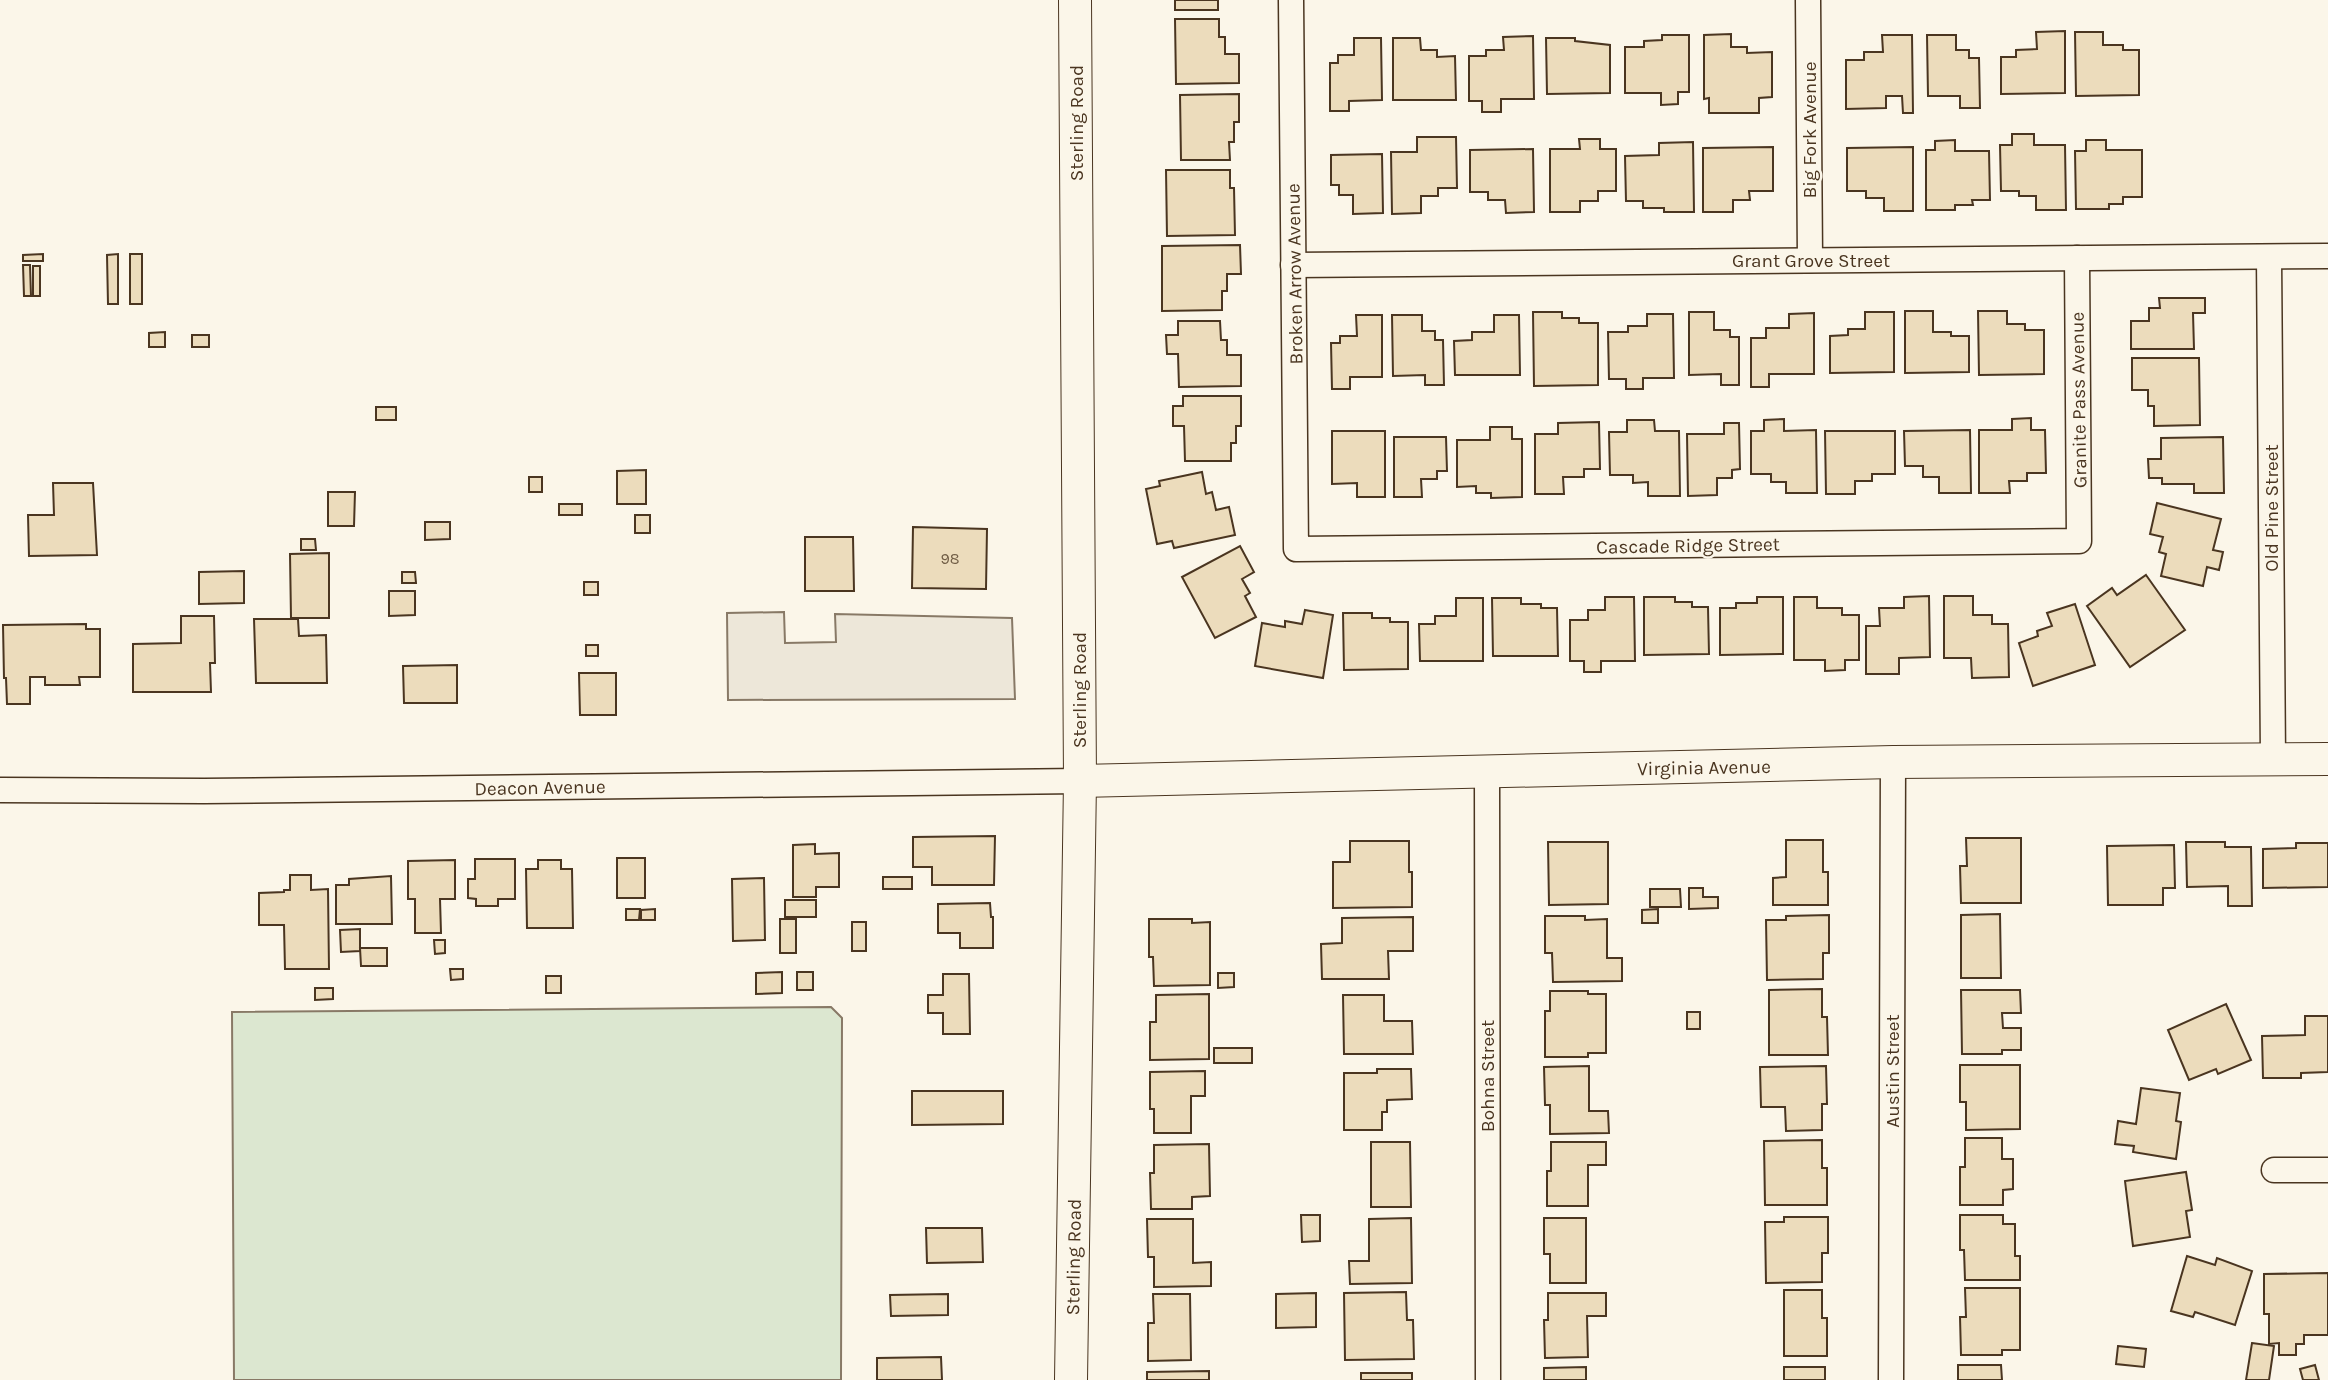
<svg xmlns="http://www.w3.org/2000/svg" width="2328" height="1380" font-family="Karla,sans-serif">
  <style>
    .green { fill: #dce7d0; stroke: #887966; stroke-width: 2 }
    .parking { fill: #ede7d9; stroke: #887966; stroke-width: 2 }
    .building { fill: #ecdcbc; stroke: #4a3520; stroke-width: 2 }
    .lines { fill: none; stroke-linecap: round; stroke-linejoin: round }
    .minor-casing { stroke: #4a3520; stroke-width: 27 }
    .tertiary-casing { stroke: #4a3520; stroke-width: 34 }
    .minor { stroke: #fbf6e9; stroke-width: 24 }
    .tertiary { stroke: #fbf6e9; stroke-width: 32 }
    .labels { text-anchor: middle; stroke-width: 5; stroke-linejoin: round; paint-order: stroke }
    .number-label { font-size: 16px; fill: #725f47 }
    .street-label { font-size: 19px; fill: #4a3520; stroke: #fbf6e9 }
  </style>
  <rect width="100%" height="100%" fill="#fbf6e9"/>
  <polygon class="green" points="831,1007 842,1018 841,1380 234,1380 232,1012"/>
  <polygon class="parking" points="784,612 785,643 836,642 835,614 1012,618 1015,699 728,700 727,613"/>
  <g class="building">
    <rect x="1175" y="0" width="43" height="10"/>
    <polygon points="1175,19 1219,19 1219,37 1225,37 1225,54 1239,54 1239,83 1176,84"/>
    <polygon points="2065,31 2065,93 2001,94 2001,57 2016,57 2016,50 2037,49 2036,32"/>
    <polygon points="2075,32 2103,32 2103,45 2123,45 2123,50 2139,50 2139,95 2076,96"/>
    <polygon points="1731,34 1731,47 1747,47 1747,53 1772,52 1772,97 1759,98 1759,113 1709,113 1709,98 1704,99 1704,35"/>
    <polygon points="1662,35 1689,35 1689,92 1678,92 1678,104 1661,105 1661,93 1625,93 1625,47 1644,47 1644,41 1662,40"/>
    <polygon points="1882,35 1912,35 1913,113 1903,113 1902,96 1886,96 1886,108 1846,109 1846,60 1864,60 1864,52 1883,52"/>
    <polygon points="1927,35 1956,35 1956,50 1969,50 1969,58 1979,58 1980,108 1960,108 1960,96 1928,96"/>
    <polygon points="1533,36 1534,99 1501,99 1501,112 1482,112 1482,101 1469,101 1469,56 1486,56 1486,50 1504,50 1503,37"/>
    <polygon points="1354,38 1381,38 1382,100 1349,101 1349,111 1330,111 1330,63 1338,63 1338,55 1354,55"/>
    <polygon points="1393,38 1420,38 1421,50 1437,50 1437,57 1455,56 1456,100 1393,100"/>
    <polygon points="1546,38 1575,38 1575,41 1610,45 1610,93 1547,94"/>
    <polygon points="1239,94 1239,122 1234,122 1234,142 1229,142 1230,160 1181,160 1180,95"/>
    <polygon points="2012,134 2034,134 2034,145 2065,145 2066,210 2036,210 2036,196 2019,196 2019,191 2001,191 2000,145 2012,145"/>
    <polygon points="1417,137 1456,137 1457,188 1438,188 1438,196 1421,196 1421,213 1392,214 1391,152 1417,152"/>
    <polygon points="1579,139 1600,139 1600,149 1616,149 1616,191 1598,191 1598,201 1580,201 1580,212 1550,212 1550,149 1580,149"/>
    <polygon points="1955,140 1955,151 1989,151 1990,200 1972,200 1973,205 1955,205 1955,210 1926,210 1926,150 1935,150 1935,141"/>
    <polygon points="2086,140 2106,140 2106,150 2142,150 2142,197 2123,197 2123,204 2109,204 2109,209 2076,209 2075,151 2086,151"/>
    <polygon points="1693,142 1694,212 1664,212 1664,208 1643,208 1643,201 1626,201 1625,156 1659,155 1659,143"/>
    <polygon points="1773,147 1773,191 1749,191 1750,200 1733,200 1733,212 1703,212 1703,148"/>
    <polygon points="1913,147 1913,211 1884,211 1884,198 1866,198 1866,191 1847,191 1847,148"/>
    <polygon points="1533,149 1534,212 1506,213 1505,200 1488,200 1488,192 1470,192 1470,150"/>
    <polygon points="1382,154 1383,213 1353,214 1353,195 1339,195 1339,185 1331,185 1331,155"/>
    <polygon points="1166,170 1230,170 1230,188 1234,188 1235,235 1167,236"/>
    <polygon points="1240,245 1241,274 1227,274 1227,291 1222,291 1222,310 1162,311 1162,246"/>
    <polygon points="43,254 43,261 23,261 23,255"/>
    <polygon points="118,254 118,304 108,304 107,255"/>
    <rect x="130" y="254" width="12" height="50"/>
    <polygon points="23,265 30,265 31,296 24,296"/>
    <rect x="33" y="266" width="7" height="30"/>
    <polygon points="2159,298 2205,298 2205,313 2193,313 2194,349 2131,349 2131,321 2149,321 2149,308 2160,308"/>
    <polygon points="1905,311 1933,311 1933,332 1951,332 1951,336 1969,336 1969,372 1905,373"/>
    <polygon points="1978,311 2007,311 2007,324 2025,324 2025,330 2044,330 2044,374 1979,375"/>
    <polygon points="1533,312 1562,312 1562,318 1579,318 1579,323 1598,323 1598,385 1534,386"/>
    <polygon points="1689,312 1714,312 1714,330 1730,330 1730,337 1739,337 1739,385 1721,385 1721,374 1689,375"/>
    <polygon points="1865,312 1894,312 1894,372 1830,373 1830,336 1848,335 1848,329 1865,329"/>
    <polygon points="1814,313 1814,374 1769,374 1769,387 1751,387 1751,338 1766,338 1766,328 1789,328 1789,314"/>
    <polygon points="1647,314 1673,314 1674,378 1643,378 1643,389 1626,389 1626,379 1609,379 1608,332 1628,332 1628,326 1647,326"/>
    <polygon points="1356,315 1382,315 1382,377 1350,377 1350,389 1332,389 1331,343 1340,343 1340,336 1357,336"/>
    <polygon points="1392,315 1422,315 1422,331 1435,331 1435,340 1443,340 1444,385 1425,385 1425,375 1393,376"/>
    <polygon points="1494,315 1519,315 1520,375 1455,375 1454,341 1472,340 1472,332 1494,332"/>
    <polygon points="1178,321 1220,321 1221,340 1227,340 1227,355 1241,355 1241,386 1179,387 1178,354 1167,354 1166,335 1178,335"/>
    <polygon points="165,332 165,347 149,347 149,333"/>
    <rect x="192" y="335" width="17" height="12"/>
    <polygon points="2132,358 2199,358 2200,425 2154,426 2154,406 2148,406 2148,390 2132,390"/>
    <polygon points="1183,396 1241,396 1241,426 1236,426 1236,443 1231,443 1231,461 1185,461 1184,426 1173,426 1173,406 1183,406"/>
    <rect x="376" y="407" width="20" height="13"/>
    <polygon points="2031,418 2031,430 2045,430 2046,473 2027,473 2027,481 2009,481 2010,493 1979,493 1979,430 2012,430 2012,419"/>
    <polygon points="1784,419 1784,431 1816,430 1817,493 1786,493 1786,482 1771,482 1771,474 1751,474 1751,431 1764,431 1764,420"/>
    <polygon points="1627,420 1654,420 1655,431 1679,431 1680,496 1648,496 1648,482 1633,483 1633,475 1610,475 1609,432 1627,432"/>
    <polygon points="1599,422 1600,469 1584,469 1584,477 1563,477 1564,494 1535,494 1535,434 1558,434 1558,423"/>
    <polygon points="1724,423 1739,423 1740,469 1732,470 1732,478 1717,478 1717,495 1688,496 1687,434 1724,434"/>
    <polygon points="1490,427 1512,427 1512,439 1522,439 1522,497 1491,498 1491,493 1476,493 1476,486 1457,487 1457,440 1490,440"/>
    <polygon points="1970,430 1971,493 1939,493 1939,477 1923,477 1923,466 1905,466 1904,431"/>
    <polygon points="1332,431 1385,431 1385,497 1357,497 1357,483 1332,484"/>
    <polygon points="1825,431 1895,431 1895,474 1872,474 1872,481 1855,481 1855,494 1826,494"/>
    <polygon points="1394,437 1446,437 1447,471 1437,471 1437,479 1421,479 1422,497 1394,497"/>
    <polygon points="2223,437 2224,493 2194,493 2194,484 2162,484 2162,478 2149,478 2148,459 2161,459 2161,438"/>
    <polygon points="646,470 646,504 617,504 617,471"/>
    <polygon points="1202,472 1206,494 1212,492 1216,510 1229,507 1235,535 1174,548 1172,541 1157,544 1146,489 1160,486 1159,481"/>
    <rect x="529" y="477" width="13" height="15"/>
    <polygon points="53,483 93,483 97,555 29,556 28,515 54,515"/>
    <polygon points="328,492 355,492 354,526 328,526"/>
    <polygon points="2157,503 2221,519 2213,550 2223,552 2219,570 2207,567 2203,586 2161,576 2166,554 2159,552 2163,537 2150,534"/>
    <rect x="559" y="504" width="23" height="11"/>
    <rect x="635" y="515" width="15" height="18"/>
    <polygon points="425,522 450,522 450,539 425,540"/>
    <polygon points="913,527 987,529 986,589 912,588"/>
    <polygon points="805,537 853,537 854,591 805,591"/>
    <polygon points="301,539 315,539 316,550 301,550"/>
    <polygon points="1240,546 1254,572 1242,579 1250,593 1245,596 1256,617 1215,638 1182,577"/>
    <polygon points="329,553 329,618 291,618 290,554"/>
    <polygon points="244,571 244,603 199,604 199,572"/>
    <polygon points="402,572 415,572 416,583 402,583"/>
    <polygon points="2146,575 2185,630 2130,667 2087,606 2112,588 2117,595"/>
    <rect x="584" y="582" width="14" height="13"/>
    <polygon points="389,591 415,591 415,615 389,616"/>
    <polygon points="1929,596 1930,657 1899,658 1899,674 1866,674 1866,626 1880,626 1879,608 1904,608 1904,597"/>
    <polygon points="1944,596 1973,596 1973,615 1992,615 1992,624 2008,624 2009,677 1972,678 1971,658 1944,658"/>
    <polygon points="1605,597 1634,597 1635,661 1601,661 1601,672 1584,672 1584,661 1570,661 1570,620 1588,620 1588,610 1605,610"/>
    <polygon points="1644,597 1675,597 1675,602 1692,602 1692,607 1708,607 1709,654 1644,655"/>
    <polygon points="1757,597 1783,597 1783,654 1720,655 1720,608 1736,608 1736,603 1757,603"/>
    <polygon points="1794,597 1817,597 1817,608 1842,608 1842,615 1859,615 1859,660 1845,660 1845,670 1825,671 1825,660 1794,660"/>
    <polygon points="1456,598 1483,598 1483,661 1420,661 1419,624 1435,624 1435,616 1456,616"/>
    <polygon points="1492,598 1521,598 1521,604 1541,604 1541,608 1557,608 1558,656 1493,656"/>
    <polygon points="2075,604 2095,665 2033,686 2019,643 2038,636 2037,631 2052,626 2047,613"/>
    <polygon points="1305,610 1333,615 1323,678 1255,666 1262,623 1285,627 1285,621 1302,624"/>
    <polygon points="1343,613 1372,613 1372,618 1390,618 1390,622 1408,622 1408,669 1344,670"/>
    <polygon points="181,616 214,616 215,663 210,663 211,692 133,692 133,644 181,643"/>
    <polygon points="254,619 298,619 299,636 326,635 327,683 256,683"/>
    <polygon points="86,624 86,629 100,629 100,677 79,677 80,685 45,685 45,677 30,677 30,704 7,704 6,678 4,678 3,625"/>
    <rect x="586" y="645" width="12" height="11"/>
    <polygon points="457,665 457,703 404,703 403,666"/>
    <polygon points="579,673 616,673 616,715 580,715"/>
    <polygon points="995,836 994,885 932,885 932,867 913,867 913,837"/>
    <polygon points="1966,838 2021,838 2021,903 1961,903 1960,866 1967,866"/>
    <polygon points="1786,840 1823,840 1823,872 1828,872 1828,905 1773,905 1773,878 1786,877"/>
    <polygon points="1350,841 1409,841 1409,872 1412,872 1412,907 1333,908 1333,862 1350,862"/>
    <polygon points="1548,842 1608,842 1608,904 1549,905"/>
    <polygon points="2186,842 2225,842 2225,847 2251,847 2252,906 2228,906 2228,886 2187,887"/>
    <polygon points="2296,843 2328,843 2328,887 2263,888 2263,849 2296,848"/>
    <polygon points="815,844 815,854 839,853 839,887 816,887 816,897 793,897 793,845"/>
    <polygon points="2174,845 2175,888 2163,888 2163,905 2108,905 2107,846"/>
    <rect x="617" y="858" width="28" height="40"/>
    <polygon points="475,859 515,859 515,899 498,899 498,906 476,906 476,899 468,898 468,879 475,879"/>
    <polygon points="455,860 455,899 440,899 441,933 415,933 415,899 408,899 408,861"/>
    <polygon points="538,860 561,860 561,869 572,869 573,928 527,928 526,869 538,869"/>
    <polygon points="290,875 311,875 311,890 328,889 329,969 285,969 284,925 259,925 259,893 284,892 284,890 290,890"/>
    <polygon points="391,876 392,924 336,924 336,885 349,885 349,879"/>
    <rect x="883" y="877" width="29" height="12"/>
    <polygon points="764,878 765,940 733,941 732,879"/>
    <polygon points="1689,888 1703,888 1703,897 1718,897 1718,908 1689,909"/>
    <polygon points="1650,889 1680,889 1681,907 1650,907"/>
    <rect x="785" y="900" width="31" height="17"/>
    <polygon points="990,903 991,917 993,917 993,948 960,948 960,933 938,933 938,904"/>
    <polygon points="626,909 640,909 639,920 626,920"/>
    <polygon points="655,909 655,920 641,920 641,910"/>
    <polygon points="1658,909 1658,923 1642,923 1642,910"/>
    <polygon points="2000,914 2001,978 1961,978 1961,915"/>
    <polygon points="1829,915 1829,953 1823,953 1823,979 1767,980 1766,920 1786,920 1786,916"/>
    <polygon points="1545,916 1585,916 1585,920 1607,919 1607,958 1622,958 1622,981 1553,982 1552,953 1545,953"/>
    <polygon points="1413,917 1413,951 1388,951 1389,979 1322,979 1321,944 1342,943 1342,918"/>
    <rect x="780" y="919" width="16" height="34"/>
    <polygon points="1149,919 1192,919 1192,923 1210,922 1210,985 1154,986 1153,957 1149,957"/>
    <rect x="852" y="922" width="14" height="29"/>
    <polygon points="360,929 360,951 341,952 340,930"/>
    <polygon points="434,940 445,940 445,953 435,954"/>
    <polygon points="360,948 387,948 387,966 361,966"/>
    <polygon points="450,969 463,969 463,979 451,980"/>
    <polygon points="782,972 782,993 756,994 756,973"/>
    <rect x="797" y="972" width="16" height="18"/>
    <polygon points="1218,973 1234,973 1234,987 1218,988"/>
    <polygon points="943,974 969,974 970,1034 943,1034 943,1013 928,1013 928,995 943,995"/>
    <rect x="546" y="976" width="15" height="17"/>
    <polygon points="315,988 333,988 333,999 315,1000"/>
    <polygon points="1822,989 1822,1017 1827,1017 1828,1055 1769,1055 1769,990"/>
    <polygon points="1961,990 2020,990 2021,1013 2002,1013 2003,1028 2021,1028 2021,1050 2002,1050 2002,1054 1962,1054"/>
    <polygon points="1550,991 1588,991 1588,994 1606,994 1606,1053 1588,1053 1588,1057 1545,1057 1545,1011 1550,1011"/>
    <polygon points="1209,994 1209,1059 1150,1060 1150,1022 1156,1022 1156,995"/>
    <polygon points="1343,995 1384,995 1384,1021 1412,1021 1413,1054 1344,1054"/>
    <polygon points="2226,1004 2251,1060 2218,1074 2216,1069 2189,1080 2168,1030"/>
    <rect x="1687" y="1012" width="13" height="17"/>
    <polygon points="2305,1016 2328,1016 2328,1072 2301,1073 2301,1078 2263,1078 2262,1036 2305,1035"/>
    <rect x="1214" y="1048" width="38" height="15"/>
    <polygon points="1960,1065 2020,1065 2020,1129 1966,1130 1966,1102 1960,1102"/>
    <polygon points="1589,1066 1589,1111 1608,1111 1609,1133 1550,1134 1550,1105 1545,1105 1544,1067"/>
    <polygon points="1826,1066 1827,1104 1822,1104 1822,1130 1786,1131 1785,1107 1761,1107 1760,1067"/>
    <polygon points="1377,1069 1411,1069 1412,1099 1387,1100 1387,1112 1382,1112 1382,1130 1344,1130 1344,1073 1377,1073"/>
    <polygon points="1205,1071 1205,1096 1191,1096 1191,1133 1154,1133 1154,1109 1150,1109 1150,1072"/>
    <polygon points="2141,1088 2180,1093 2176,1121 2181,1122 2176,1159 2133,1152 2134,1146 2115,1144 2118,1121 2136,1124"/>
    <polygon points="912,1091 1003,1091 1003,1124 912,1125"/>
    <polygon points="1965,1138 2002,1138 2002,1159 2013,1159 2013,1189 2003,1190 2003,1205 1960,1205 1960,1167 1965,1167"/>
    <polygon points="1822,1140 1822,1168 1827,1168 1827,1205 1765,1205 1764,1141"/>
    <polygon points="1371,1142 1410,1142 1411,1207 1371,1207"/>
    <polygon points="1551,1142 1606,1142 1606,1165 1588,1165 1588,1206 1547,1206 1547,1171 1551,1171"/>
    <polygon points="1209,1144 1210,1196 1192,1197 1192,1209 1151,1209 1150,1173 1154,1173 1154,1145"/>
    <polygon points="2186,1172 2192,1210 2186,1211 2190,1237 2133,1246 2125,1181"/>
    <polygon points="1301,1215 1320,1215 1320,1241 1302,1242"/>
    <polygon points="1960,1215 2003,1215 2003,1224 2015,1224 2015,1256 2020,1256 2020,1280 1965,1280 1964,1250 1960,1250"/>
    <polygon points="1784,1217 1828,1217 1828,1253 1822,1253 1822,1282 1766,1283 1765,1222 1784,1222"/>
    <polygon points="1411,1218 1412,1283 1350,1284 1349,1261 1369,1261 1369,1219"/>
    <polygon points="1544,1218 1586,1218 1586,1283 1550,1283 1550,1254 1544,1254"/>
    <polygon points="1147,1219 1193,1219 1193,1263 1211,1262 1211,1286 1154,1287 1154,1257 1148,1257"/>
    <polygon points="926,1228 982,1228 983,1262 927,1263"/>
    <polygon points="2187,1256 2215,1265 2217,1258 2252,1271 2235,1325 2195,1312 2193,1317 2171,1311"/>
    <polygon points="2328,1273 2328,1335 2304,1335 2304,1344 2296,1344 2296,1355 2279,1355 2279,1343 2269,1344 2269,1314 2264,1314 2264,1274"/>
    <polygon points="1965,1288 2020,1288 2020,1350 2002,1350 2002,1355 1961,1355 1960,1317 1966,1317"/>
    <polygon points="1784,1290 1822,1290 1822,1318 1827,1318 1827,1356 1784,1356"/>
    <polygon points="1406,1292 1407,1320 1413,1320 1414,1359 1345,1360 1344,1293"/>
    <polygon points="1316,1293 1316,1327 1276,1328 1276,1294"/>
    <polygon points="1548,1293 1606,1293 1606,1316 1587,1316 1588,1357 1545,1358 1544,1320 1548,1320"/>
    <polygon points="948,1294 948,1315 891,1316 890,1295"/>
    <polygon points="1153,1294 1190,1294 1191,1360 1148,1361 1148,1323 1154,1323"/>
    <polygon points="2252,1343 2274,1346 2269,1380 2246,1380"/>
    <polygon points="2118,1346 2146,1349 2144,1367 2116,1364"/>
    <polygon points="941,1357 942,1380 877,1380 877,1358"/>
    <polygon points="1958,1365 2001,1365 2002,1380 1958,1380"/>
    <polygon points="2315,1365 2319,1380 2303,1380 2300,1369"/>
    <polygon points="1586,1367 1586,1380 1544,1380 1544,1368"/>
    <rect x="1784" y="1367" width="41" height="13"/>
    <polygon points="1209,1371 1209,1380 1147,1380 1147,1372"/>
    <rect x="1361" y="1373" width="51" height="7"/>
  </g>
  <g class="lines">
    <g class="minor-casing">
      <g id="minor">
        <polyline points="1291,0 1296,549 2079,541 2077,258"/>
        <polyline points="1808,0 1810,260"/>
        <polyline points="2269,257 2273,759"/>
        <polyline points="1293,265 2328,256"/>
        <polyline points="1487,772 1488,1380"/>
        <polyline points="0,790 204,791 1080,781"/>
        <polyline points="2274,1170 2328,1170"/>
        <polyline points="1891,1380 1893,762"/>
      </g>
    </g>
    <g class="tertiary-casing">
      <g id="tertiary">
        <polyline points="1080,781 1893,762 2328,759"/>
        <polyline points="1071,1380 1080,781 1075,0"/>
      </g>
    </g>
    <use href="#minor" class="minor"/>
    <use href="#tertiary" class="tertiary"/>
  </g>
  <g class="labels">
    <g class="number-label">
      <text x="950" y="564">98</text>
    </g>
    <g class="street-label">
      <text transform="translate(1076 123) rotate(-90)" y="7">Sterling Road</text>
      <text transform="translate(1809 130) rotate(-90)" y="7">Big Fork Avenue</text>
      <text x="1811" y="267">Grant Grove Street</text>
      <text transform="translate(1294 274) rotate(-91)" y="7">Broken Arrow Avenue</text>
      <text transform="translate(2078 400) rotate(-91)" y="7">Granite Pass Avenue</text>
      <text transform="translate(2271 508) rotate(-90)" y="7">Old Pine Street</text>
      <text transform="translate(1688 545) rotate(-1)" y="7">Cascade Ridge Street</text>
      <text transform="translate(1079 690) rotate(-90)" y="7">Sterling Road</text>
      <text transform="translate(1704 767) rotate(-1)" y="7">Virginia Avenue</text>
      <text transform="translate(540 787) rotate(-1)" y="7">Deacon Avenue</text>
      <text transform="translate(1892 1071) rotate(-90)" y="7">Austin Street</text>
      <text transform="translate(1487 1076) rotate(-90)" y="7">Bohna Street</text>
      <text transform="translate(1073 1257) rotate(-89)" y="7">Sterling Road</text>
    </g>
  </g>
</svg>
